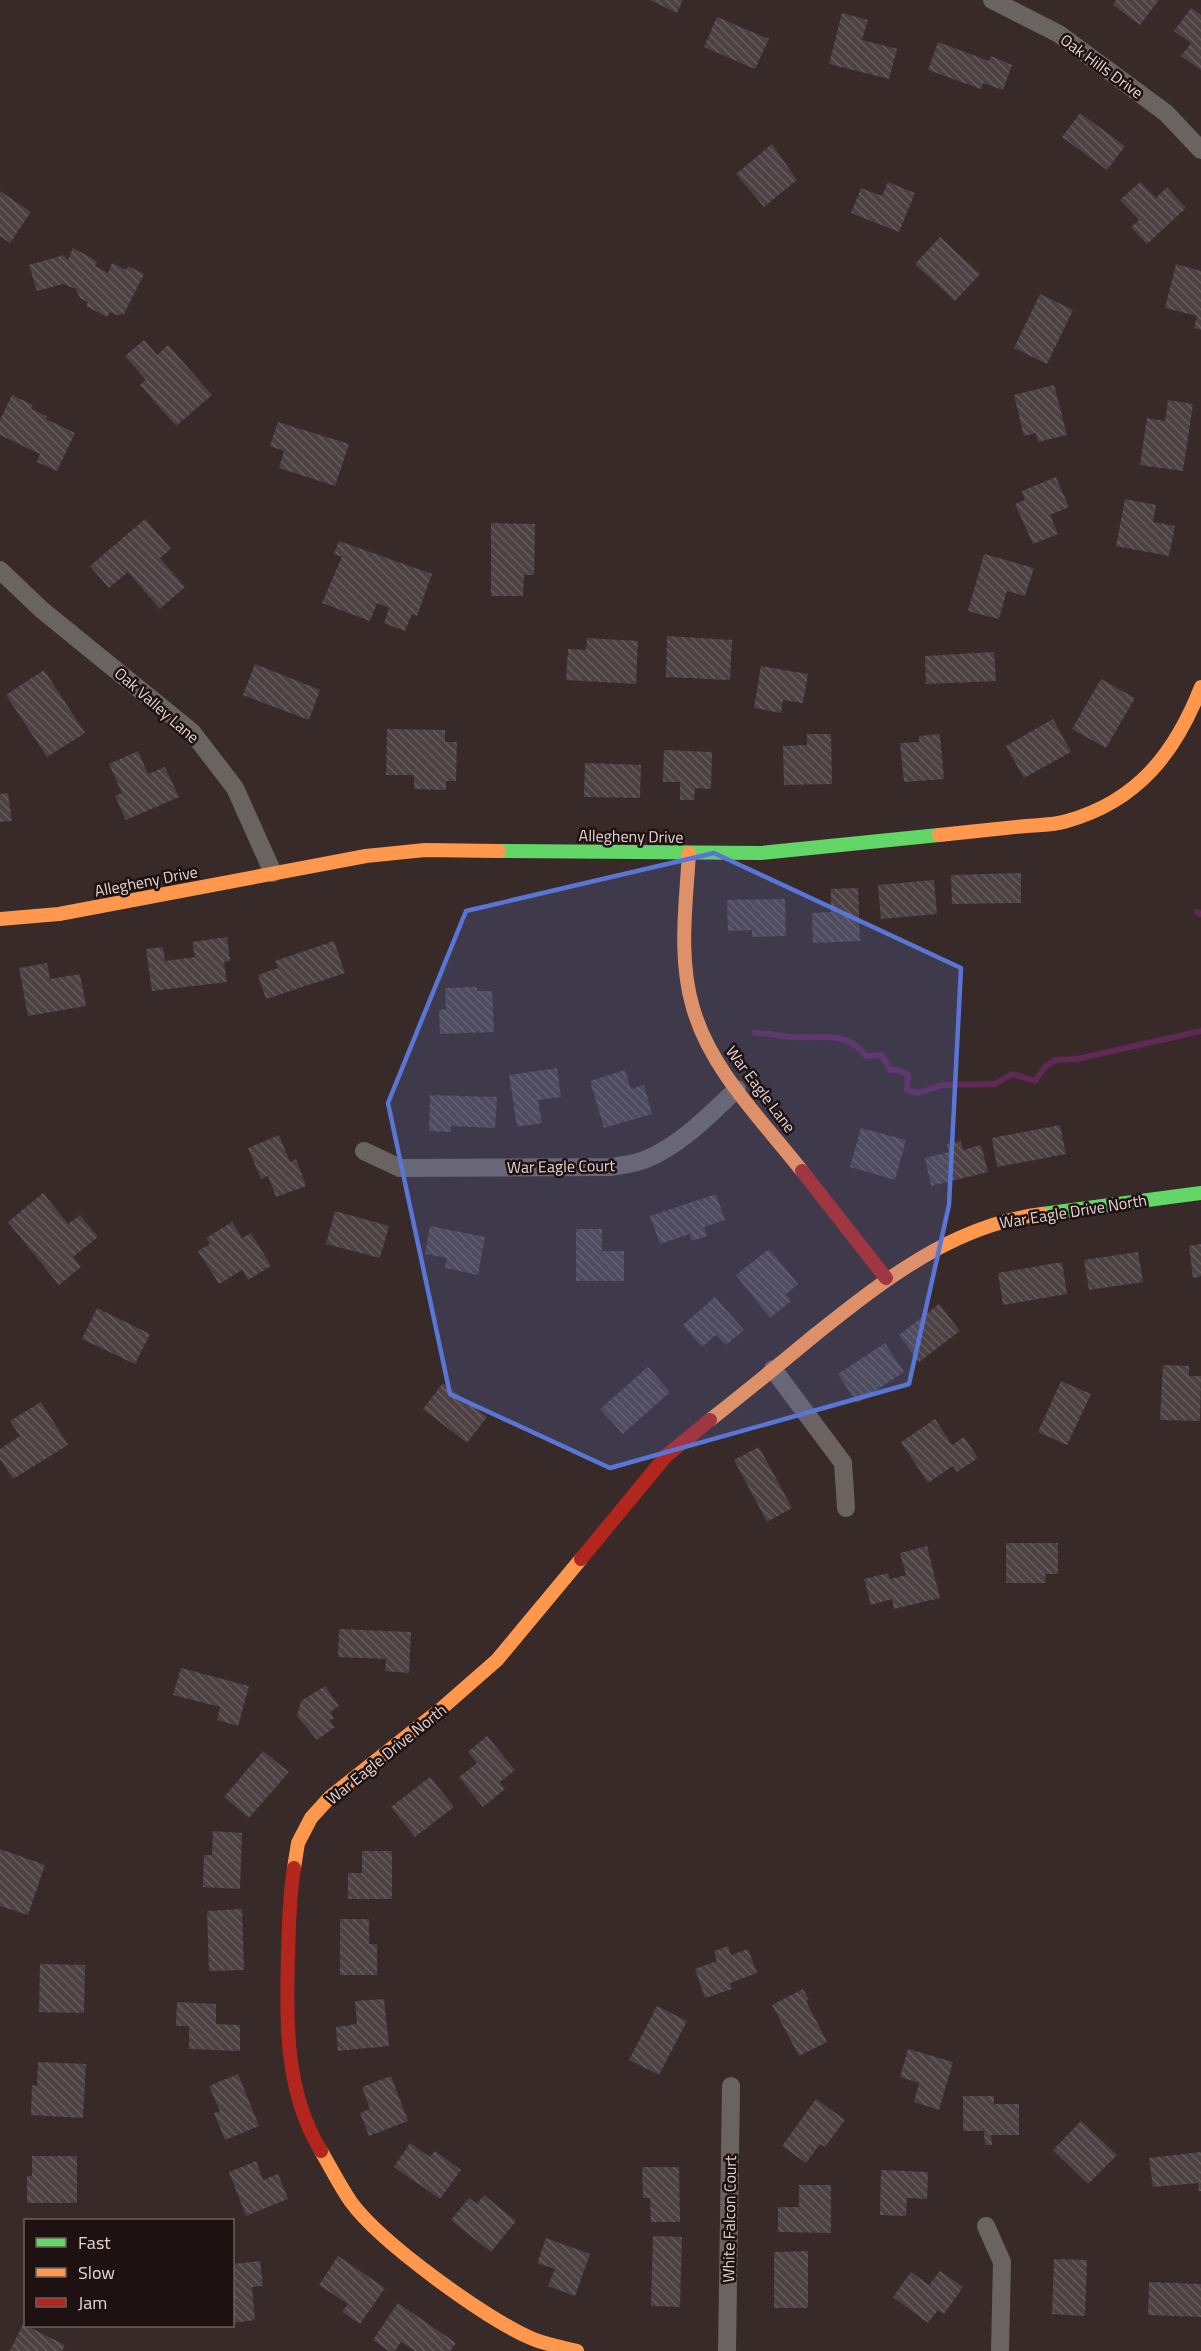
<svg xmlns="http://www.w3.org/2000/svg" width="1201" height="2351" font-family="'Titillium Web',sans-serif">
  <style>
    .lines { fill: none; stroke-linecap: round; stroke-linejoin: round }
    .stream { stroke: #602855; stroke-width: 6 }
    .building { fill: url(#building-back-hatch) }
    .street { stroke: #6b6361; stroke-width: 18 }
    .fast { stroke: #63d668; stroke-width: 14 }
    .slow { stroke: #ff974d; stroke-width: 14 }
    .jam { stroke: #b3261e; stroke-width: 14 }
    .marked { fill: #5976d6; fill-opacity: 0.2; stroke: #5976d6; stroke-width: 4.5; stroke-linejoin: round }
    .labels { text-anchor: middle; stroke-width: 5; stroke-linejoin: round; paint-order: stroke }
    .street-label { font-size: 16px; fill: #e5d3d2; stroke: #1d1111 }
  </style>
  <defs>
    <pattern id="building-back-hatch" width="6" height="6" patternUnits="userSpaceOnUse" patternTransform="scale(1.5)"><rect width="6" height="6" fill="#4d4143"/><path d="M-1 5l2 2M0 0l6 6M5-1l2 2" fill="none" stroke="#665c5d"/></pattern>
  </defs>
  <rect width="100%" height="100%" fill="#382a29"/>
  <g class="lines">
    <g class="stream">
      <polyline points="1197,912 1201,914"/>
      <path d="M755,1033C768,1033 780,1036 792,1037C822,1039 846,1030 866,1056L882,1055L890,1070H898L908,1075L907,1090L918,1093L942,1085L995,1084L1012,1074L1035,1081L1046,1066L1055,1060L1077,1059L1201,1031"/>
    </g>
  </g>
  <g class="building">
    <polygon points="650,0 683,0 677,13"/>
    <polygon points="1116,0 1159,0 1140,25 1113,5"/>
    <polygon points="1191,8 1201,15 1201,70 1181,56 1191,43 1174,31"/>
    <polygon points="842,13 868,20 862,40 897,49 889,79 829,64"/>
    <polygon points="717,17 769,39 755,69 704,47"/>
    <polygon points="938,42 989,61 991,56 1012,65 1003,90 983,83 981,89 928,70"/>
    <polygon points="1080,113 1125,146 1107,170 1062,137"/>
    <polygon points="772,144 797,180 764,207 736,174"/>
    <polygon points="888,182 915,193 899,232 851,213 861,188 882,196"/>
    <polygon points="1140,182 1156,198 1167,187 1186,208 1147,244 1131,227 1139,220 1120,200"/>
    <polygon points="0,191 31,212 10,243 0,236"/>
    <polygon points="940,237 980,274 955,301 915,264"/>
    <polygon points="73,248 97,261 95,266 108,273 112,263 126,270 128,266 144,274 124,314 117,315 110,312 107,317 86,306 88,302 80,298 76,289 63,284 37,291 29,265 64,255 68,260"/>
    <polygon points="1176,264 1201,271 1201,330 1194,328 1197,316 1165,308"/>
    <polygon points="1040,294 1073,310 1047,364 1014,348"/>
    <polygon points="144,340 157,355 168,345 212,395 176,426 140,385 146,380 125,356"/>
    <polygon points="1054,385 1067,435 1038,442 1036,433 1024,436 1014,395"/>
    <polygon points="12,395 33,405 31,409 47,416 46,419 75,433 57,471 37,462 40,454 0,435 0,420"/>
    <polygon points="1168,400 1193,404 1183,471 1140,465 1147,418 1165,421"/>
    <polygon points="278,422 349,444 335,486 279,468 284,451 270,446"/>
    <polygon points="1056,477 1069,507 1050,515 1058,534 1033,544 1015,504 1025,500 1022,491"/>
    <polygon points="1125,499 1156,505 1153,522 1175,526 1169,556 1116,546"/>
    <polygon points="145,519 171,549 160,558 185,587 160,609 128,572 109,588 90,566"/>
    <polygon points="491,523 535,524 534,575 524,575 523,596 491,596"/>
    <polygon points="339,541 432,574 417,616 412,614 405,631 384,623 389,608 377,603 370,621 322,603 342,557 334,554"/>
    <polygon points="984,554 1034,568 1025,596 1007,591 999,619 968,611"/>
    <polygon points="667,636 732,640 730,680 666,677"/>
    <polygon points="587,638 638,641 636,684 566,680 568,649 586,650"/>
    <polygon points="994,652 996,681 926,684 925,656"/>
    <polygon points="255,664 320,690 309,720 243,695"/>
    <polygon points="761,666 808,674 803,703 783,700 781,713 754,708"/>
    <polygon points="44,670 85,733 47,757 6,695"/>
    <polygon points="1101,679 1135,698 1106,748 1072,729"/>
    <polygon points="1053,719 1071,752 1024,778 1006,746"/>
    <polygon points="387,729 445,730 445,742 457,742 456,781 446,781 446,790 414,789 414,775 386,775"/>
    <polygon points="807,734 831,734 832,784 784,785 783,746 807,745"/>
    <polygon points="940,734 944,779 904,782 900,743 919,742 919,736"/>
    <polygon points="664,750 712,752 711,789 695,788 694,800 680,800 680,782 663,782"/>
    <polygon points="138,751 148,774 165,767 179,797 126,820 115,796 122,793 109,764"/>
    <polygon points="585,763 641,765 640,798 584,797"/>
    <polygon points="8,793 12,821 0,822 0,794"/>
    <polygon points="1021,873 1021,903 952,904 951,875"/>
    <polygon points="934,880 937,914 881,919 878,885"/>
    <polygon points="858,888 860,941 813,943 812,913 831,912 831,889"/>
    <polygon points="785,899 786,936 752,937 752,930 728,931 727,900"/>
    <polygon points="227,937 230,961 224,962 227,982 152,991 146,949 163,947 165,961 195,957 192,942"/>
    <polygon points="334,941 345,973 266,999 258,975 278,968 275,961"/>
    <polygon points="47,963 50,979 80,974 86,1006 28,1016 19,968"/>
    <polygon points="477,987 477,991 492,991 494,1032 440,1034 439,1010 446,1009 445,988"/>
    <polygon points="557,1068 561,1097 538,1100 542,1123 517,1127 509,1075"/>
    <polygon points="625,1070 631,1089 644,1085 652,1114 604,1128 590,1081"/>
    <polygon points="430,1095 497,1097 495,1128 451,1126 451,1132 429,1131"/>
    <polygon points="1060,1125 1066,1154 997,1167 992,1138"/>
    <polygon points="861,1128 906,1140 895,1180 850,1167"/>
    <polygon points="279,1135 290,1162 296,1159 306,1186 276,1197 268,1176 261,1179 248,1148"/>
    <polygon points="961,1141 963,1150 981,1145 988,1172 931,1186 925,1158 949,1152 947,1144"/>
    <polygon points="43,1193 68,1224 80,1215 98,1237 73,1257 81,1267 59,1285 8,1222"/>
    <polygon points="716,1194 725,1220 704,1227 707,1236 692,1241 690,1234 660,1244 650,1216"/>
    <polygon points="335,1211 389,1226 380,1258 326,1244"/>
    <polygon points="232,1222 242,1238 251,1233 271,1266 248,1280 242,1270 219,1284 198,1251 210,1244 206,1238"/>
    <polygon points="430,1226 485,1237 478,1275 445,1268 447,1258 425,1254"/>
    <polygon points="576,1229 602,1229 602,1251 624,1251 624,1281 576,1281"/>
    <polygon points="1201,1244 1201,1276 1193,1278 1189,1246"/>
    <polygon points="769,1249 798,1284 786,1294 791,1301 770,1318 736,1275"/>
    <polygon points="1138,1252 1143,1282 1089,1290 1084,1260"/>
    <polygon points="1062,1262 1067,1294 1003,1305 998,1273"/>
    <polygon points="715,1297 744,1330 726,1345 716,1335 702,1347 683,1325"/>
    <polygon points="939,1304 960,1331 919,1362 899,1335"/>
    <polygon points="97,1308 150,1334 135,1364 82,1339"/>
    <polygon points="885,1343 904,1372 857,1403 838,1374"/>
    <polygon points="1163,1365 1189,1366 1189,1376 1201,1376 1200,1421 1160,1420"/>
    <polygon points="648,1367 670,1392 623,1434 600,1409"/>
    <polygon points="1061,1381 1091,1394 1067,1445 1038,1432"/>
    <polygon points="443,1383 487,1417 467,1443 423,1409"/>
    <polygon points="41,1402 68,1445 13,1479 0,1459 0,1449 20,1436 10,1421"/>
    <polygon points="935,1419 952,1445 964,1437 978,1458 957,1472 953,1466 928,1483 901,1442"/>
    <polygon points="759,1447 792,1508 767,1522 734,1460"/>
    <polygon points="1006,1543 1058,1543 1058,1574 1045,1574 1046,1583 1006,1583"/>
    <polygon points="927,1546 940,1598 894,1609 892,1599 871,1605 864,1579 888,1573 890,1579 906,1575 900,1553"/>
    <polygon points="339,1629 411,1632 409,1673 385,1671 386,1659 338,1657"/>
    <polygon points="181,1668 249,1686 238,1726 217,1720 220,1707 173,1695"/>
    <polygon points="325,1686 339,1706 330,1712 334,1718 330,1721 335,1727 317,1740 297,1716 301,1701"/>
    <polygon points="487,1736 515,1770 500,1782 505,1789 483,1807 459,1777 477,1763 468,1752"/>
    <polygon points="263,1751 289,1772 249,1818 224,1797"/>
    <polygon points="430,1777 454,1807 415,1837 391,1807"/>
    <polygon points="213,1831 242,1833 240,1889 203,1887 204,1855 212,1855"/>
    <polygon points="0,1849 45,1865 28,1915 0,1906"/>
    <polygon points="362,1851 392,1851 392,1899 348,1899 348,1873 362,1873"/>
    <polygon points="242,1909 244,1970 209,1971 207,1911"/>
    <polygon points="340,1919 369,1919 369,1944 377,1944 377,1975 340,1975"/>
    <polygon points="728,1946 731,1955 748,1949 757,1973 730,1983 732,1989 705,1998 695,1969 717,1961 714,1951"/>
    <polygon points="40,1964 85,1965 84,2013 39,2012"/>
    <polygon points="803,1989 809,2000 806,2001 827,2042 799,2056 772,2005"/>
    <polygon points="384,1999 389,2046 338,2051 336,2027 357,2024 355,2001"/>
    <polygon points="177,2002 216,2004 216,2024 240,2025 240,2051 189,2049 189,2026 176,2026"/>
    <polygon points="657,2006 687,2021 659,2075 629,2060"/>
    <polygon points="908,2049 953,2062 939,2110 914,2102 919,2083 900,2077"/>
    <polygon points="38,2062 86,2064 83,2118 31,2115 32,2085 37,2086"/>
    <polygon points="238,2074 259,2126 225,2140 214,2113 220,2111 209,2086"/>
    <polygon points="391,2076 408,2121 369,2136 360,2113 370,2109 362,2087"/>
    <polygon points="963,2096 994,2096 994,2104 1019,2104 1019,2135 991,2135 992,2145 985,2145 984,2131 963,2131"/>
    <polygon points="816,2099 845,2120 825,2147 820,2144 806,2163 782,2146"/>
    <polygon points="1081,2121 1117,2155 1088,2184 1053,2150"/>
    <polygon points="410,2143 430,2157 435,2151 461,2170 440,2199 394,2167"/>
    <polygon points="1201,2152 1201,2191 1199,2191 1198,2183 1153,2187 1149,2158"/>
    <polygon points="32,2156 77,2156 77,2203 27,2203 27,2176 32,2176"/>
    <polygon points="256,2161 263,2180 278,2174 288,2199 246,2216 229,2172"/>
    <polygon points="642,2167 679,2167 680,2222 651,2222 650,2198 643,2198"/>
    <polygon points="881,2170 928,2172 927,2199 907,2198 906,2216 880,2215"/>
    <polygon points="799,2185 831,2185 831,2233 778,2232 778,2207 799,2207"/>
    <polygon points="484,2195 516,2221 491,2252 451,2220 469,2198 477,2204"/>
    <polygon points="653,2236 682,2237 680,2307 651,2306"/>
    <polygon points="546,2238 590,2254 575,2296 548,2286 555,2269 537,2263"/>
    <polygon points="808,2251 808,2308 774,2308 774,2252"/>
    <polygon points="338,2256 385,2288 360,2324 342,2312 348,2304 319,2285"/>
    <polygon points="1054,2259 1087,2260 1085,2316 1052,2314"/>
    <polygon points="260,2261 263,2286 252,2287 255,2320 232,2323 232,2264"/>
    <polygon points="940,2271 963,2287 944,2314 938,2310 928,2323 893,2297 911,2272 929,2285"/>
    <polygon points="1149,2282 1201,2284 1201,2317 1148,2315"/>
    <polygon points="398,2303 456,2343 450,2351 415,2351 401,2342 395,2351 389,2351 373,2340"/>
    <polygon points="23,2324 65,2345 62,2351 10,2351"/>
  </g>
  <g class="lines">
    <g class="street">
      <polyline points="992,0 1059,34 1166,113 1201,150"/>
      <polyline points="0,570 42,610 192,732 235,788 273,873"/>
      <path d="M364,1151L400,1168L612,1167C622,1165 634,1164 644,1160C680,1146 709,1115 737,1089"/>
      <polyline points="773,1369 843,1463 846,1508"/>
      <polyline points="986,2226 1002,2262 1000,2351"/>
      <polyline points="727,2351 731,2086"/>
    </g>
    <g class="fast">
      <polyline points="499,851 761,853 939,835"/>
      <polyline points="1042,1214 1201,1193"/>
    </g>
    <g class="slow">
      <path d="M939,835C968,832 997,829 1026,826C1039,825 1055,825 1067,821C1138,801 1175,753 1201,687"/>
      <path d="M689,853C686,904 678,958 693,1008C711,1071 763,1121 802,1171"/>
      <polyline points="0,919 59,914 366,856 425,850 499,851"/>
      <path d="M710,1420C746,1392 781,1363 816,1334C884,1280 953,1225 1042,1214"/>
      <polyline points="294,1868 298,1843 311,1818 330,1797 441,1709 497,1660 581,1559"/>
      <path d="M321,2151C331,2168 340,2186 351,2202C380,2242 487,2320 533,2339C547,2345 563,2347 577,2351"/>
    </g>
    <g class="jam">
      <polyline points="802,1171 886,1278"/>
      <polyline points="581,1559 666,1456 710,1420"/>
      <path d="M294,1868C289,1897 289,1926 288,1955C286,2022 285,2092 321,2151"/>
    </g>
  </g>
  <path class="marked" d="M714,853L961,968L949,1205L909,1384L610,1468L450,1394L388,1103L466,911Z"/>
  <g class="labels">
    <g class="street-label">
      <text transform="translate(1102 66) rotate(36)" y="6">Oak Hills Drive</text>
      <text transform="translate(157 705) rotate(41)" y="6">Oak Valley Lane</text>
      <text transform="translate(631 836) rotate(1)" y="6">Allegheny Drive</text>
      <text transform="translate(146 881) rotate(-11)" y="6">Allegheny Drive</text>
      <text transform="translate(761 1089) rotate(53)" y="6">War Eagle Lane</text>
      <text transform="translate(561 1166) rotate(-1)" y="6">War Eagle Court</text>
      <text transform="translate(1073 1211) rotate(-9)" y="6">War Eagle Drive North</text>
      <text transform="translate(386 1754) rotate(-39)" y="6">War Eagle Drive North</text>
      <text transform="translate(729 2219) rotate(-89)" y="6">White Falcon Court</text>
    </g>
  </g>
  <rect x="24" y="2219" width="210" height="108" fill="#1d1111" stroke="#6d5f5e" stroke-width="1.5"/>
  <rect x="36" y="2238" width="30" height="9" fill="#63d668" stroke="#6d5f5e" stroke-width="1.5"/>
  <text x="78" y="2249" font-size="18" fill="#e5d3d2">Fast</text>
  <rect x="36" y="2268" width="30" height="9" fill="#ff974d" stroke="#6d5f5e" stroke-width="1.5"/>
  <text x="78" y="2279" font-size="18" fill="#e5d3d2">Slow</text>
  <rect x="36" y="2298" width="30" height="9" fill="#b3261e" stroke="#6d5f5e" stroke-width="1.5"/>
  <text x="78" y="2309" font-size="18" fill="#e5d3d2">Jam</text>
</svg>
